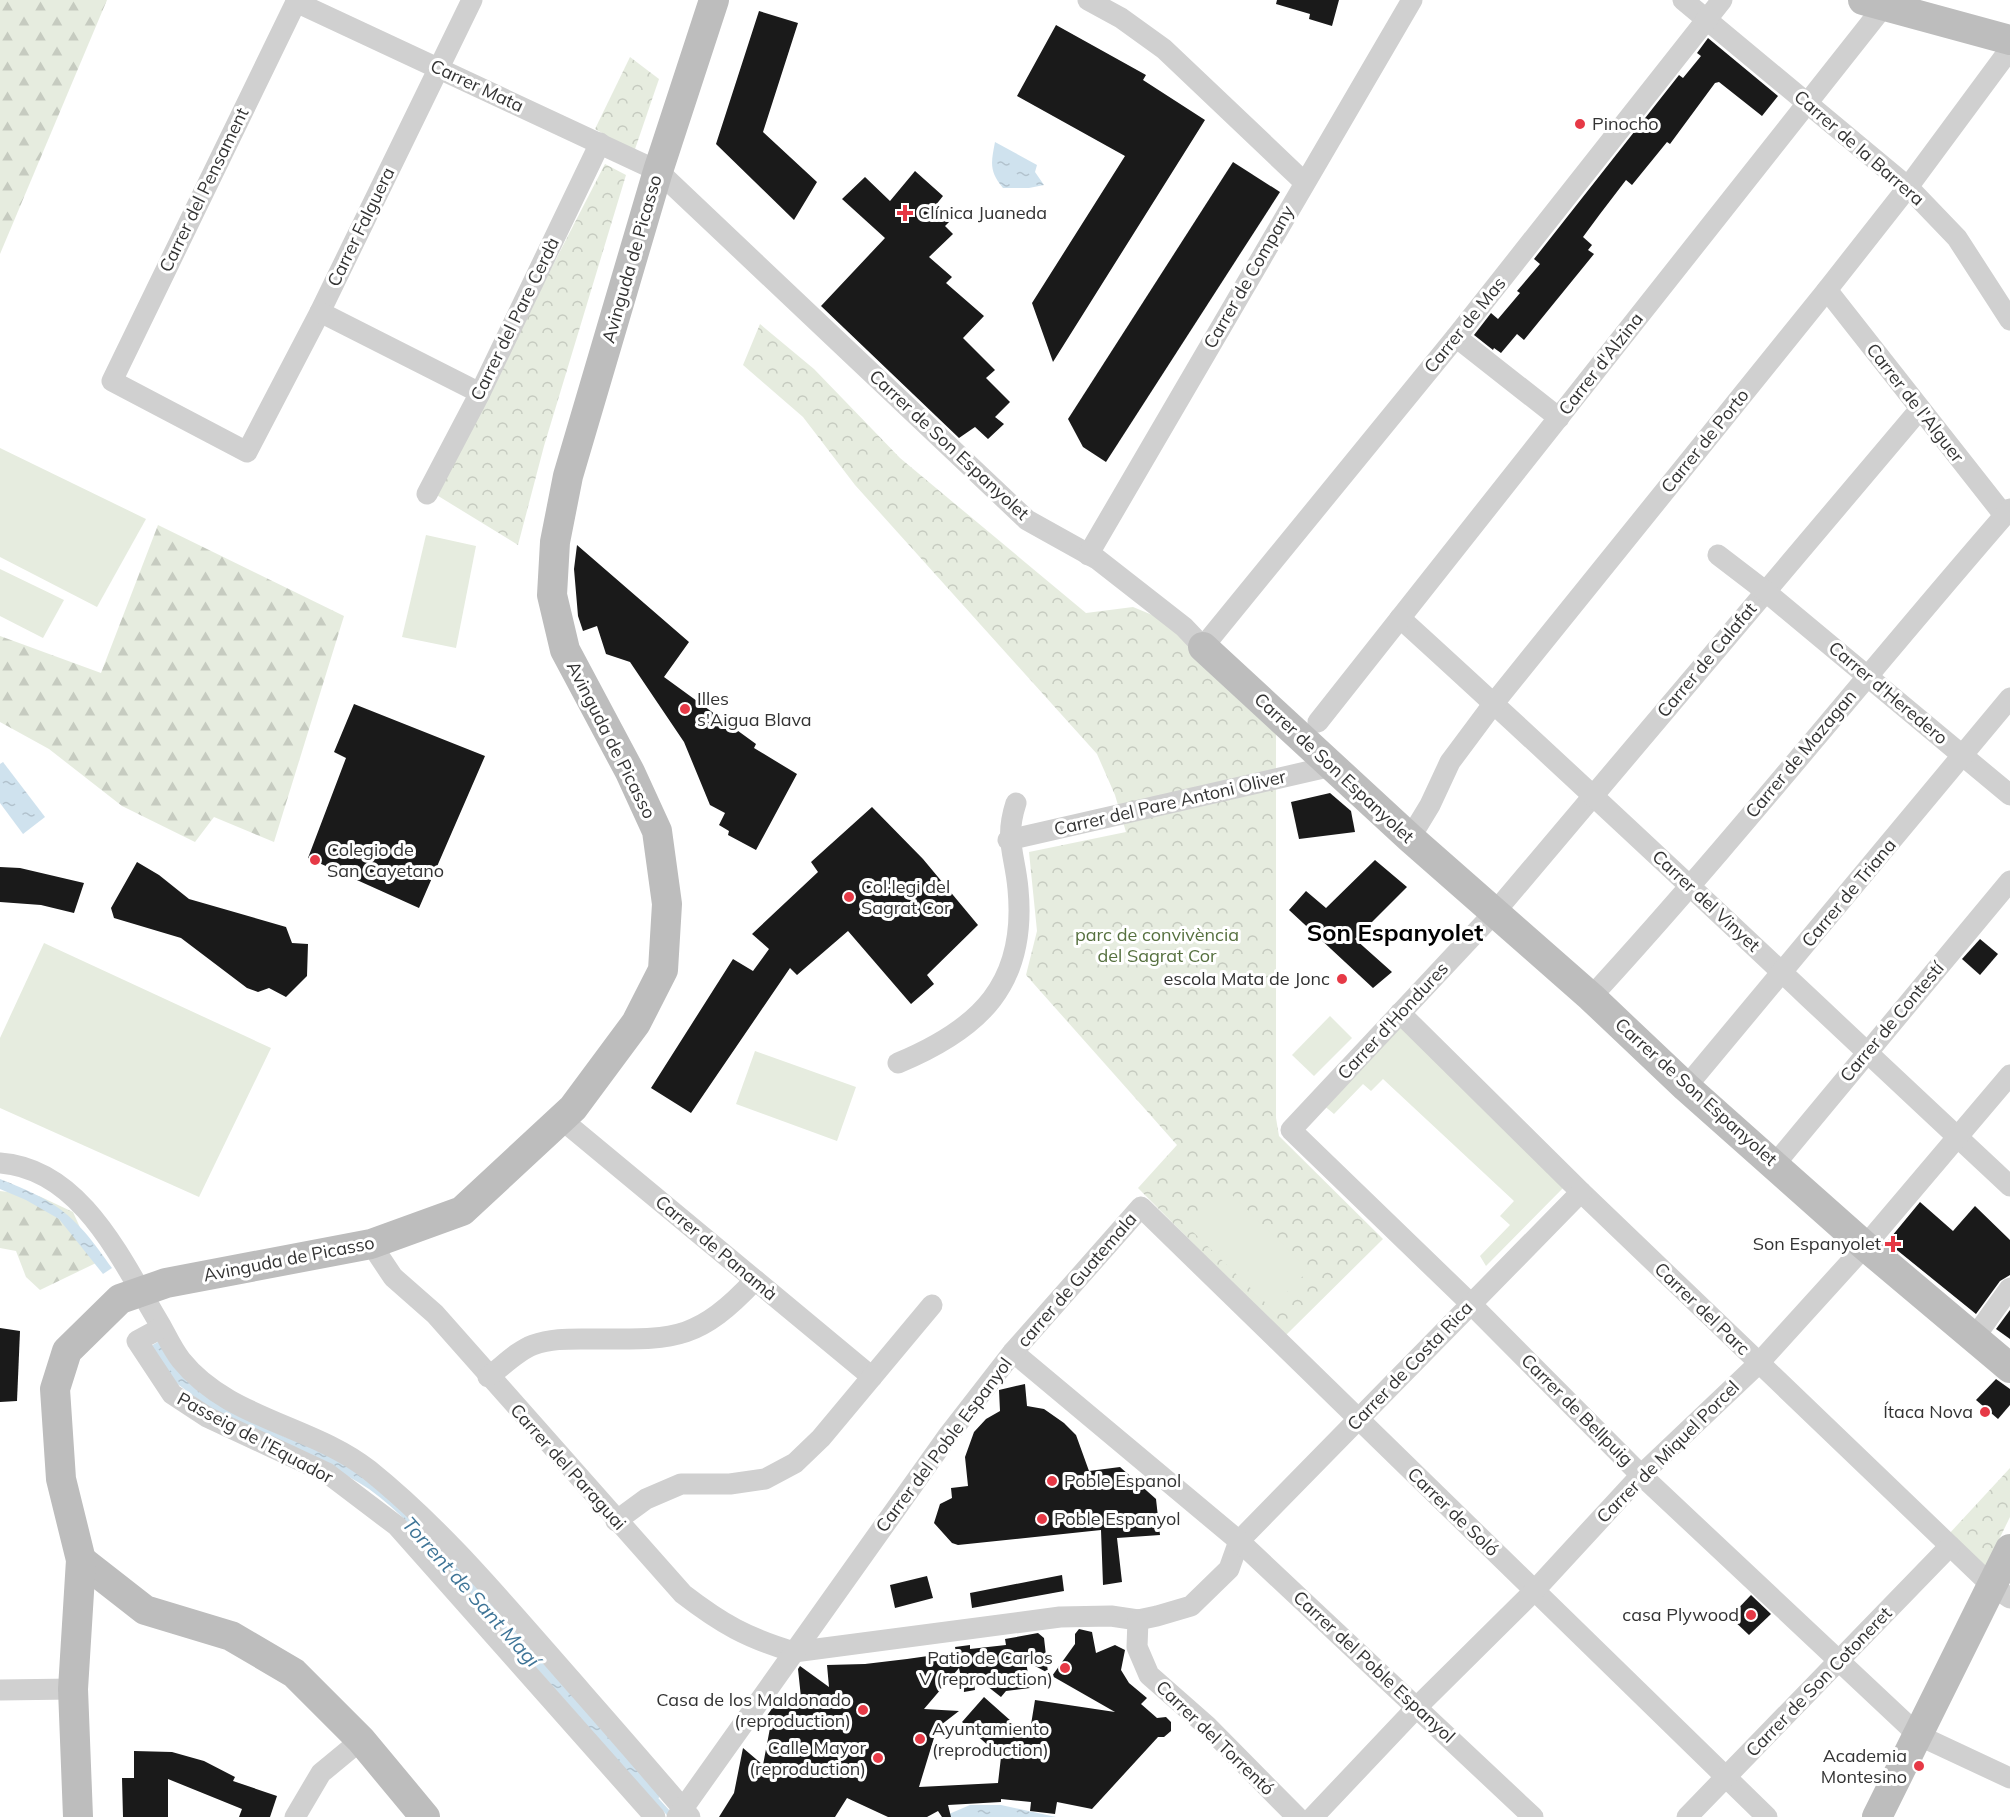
<svg xmlns="http://www.w3.org/2000/svg" width="2010" height="1817" font-family="Mulish,sans-serif">
  <style>
    .forest { fill: url(#forest-firs) }
    .park { fill: url(#park-crowns) }
    .garden { fill: #e6ecdf }
    .water { fill: url(#water-ripples) }
    .lines { fill: none; stroke-linecap: round; stroke-linejoin: round }
    .stream { stroke: #cfe2ee; stroke-width: 5 }
    .building { fill: #1a1a1a }
    .street { stroke: #d0d0d0; stroke-width: 21 }
    .secondary { stroke: #bdbdbd; stroke-width: 30 }
    .poi-dot { fill: #e63946; stroke: #fff; stroke-width: 2 }
    .labels { text-anchor: middle; stroke-width: 6; stroke-linejoin: round; paint-order: stroke }
    .street-label { font-size: 18px; fill: #333; stroke: #fff }
    .poi-label { font-size: 18px; fill: #333; stroke: #fff; text-anchor: start }
    .park-label { font-size: 18px; fill: #56703f; stroke: #fff }
    .water-label { font-size: 20px; font-style: italic; fill: #3f7597; stroke: #fff }
    .district-label { font-size: 24px; font-weight: bold; fill: #000; stroke: #fff }
  </style>
  <defs>
    <pattern id="forest-firs" width="22" height="20" patternUnits="userSpaceOnUse" patternTransform="scale(1.5)"><rect width="22" height="20" fill="#e6ecdf"/><path d="M5 1l3.5 6h-7zM16 11l3.5 6h-7z" fill="#c6cbc0"/></pattern>
    <pattern id="park-crowns" width="20" height="18" patternUnits="userSpaceOnUse" patternTransform="scale(1.5)"><rect width="20" height="18" fill="#e6ecdf"/><path d="M2 6a3 3 0 1 1 6 0M12 15a3 3 0 1 1 6 0" fill="none" stroke="#c6cbc0"/></pattern>
    <pattern id="water-ripples" width="26" height="14" patternUnits="userSpaceOnUse" patternTransform="scale(1.5)"><rect width="26" height="14" fill="#cfe2ee"/><path d="M2 4q2-2 4 0t4 0M15 11q2-2 4 0t4 0" fill="none" stroke="#b2c2cd"/></pattern>
  </defs>
  <rect width="100%" height="100%" fill="#fff"/>
  <g class="forest">
    <polygon points="0,0 107,0 0,254"/>
    <polygon points="158,525 344,616 274,842 214,817 195,842 122,806 49,749 0,722 0,636 101,673"/>
    <polygon points="0,1191 39,1196 73,1212 96,1263 40,1290 26,1277 16,1251 0,1248"/>
  </g>
  <g class="park">
    <polygon points="630,57 659,79 634,152 595,129"/>
    <polygon points="605,164 626,175 544,446 518,545 435,494"/>
    <polygon points="760,324 814,369 900,458 1086,613 1133,607 1162,619 1276,727 1276,1118 1279,1136 1383,1239 1285,1336 1138,1188 1177,1145 1026,975 1037,931 1029,852 1126,832 1115,795 1097,754 855,485 803,417 743,365"/>
    <polygon points="2010,1468 2010,1517 1986,1566 1948,1535"/>
  </g>
  <g class="garden">
    <polygon points="0,448 146,519 97,607 0,557"/>
    <polygon points="426,535 476,546 456,648 402,637"/>
    <polygon points="0,569 64,600 43,638 0,616"/>
    <polygon points="44,943 271,1048 199,1197 0,1108 0,1038"/>
    <polygon points="1330,1016 1352,1038 1314,1076 1292,1055"/>
    <polygon points="1400,1020 1566,1185 1486,1266 1480,1256 1510,1225 1500,1216 1514,1201 1383,1079 1371,1091 1363,1084 1334,1114 1322,1104"/>
    <polygon points="755,1051 856,1087 837,1141 736,1104"/>
    <polygon points="1229,1192 1309,1270 1271,1308 1191,1230"/>
  </g>
  <g class="water">
    <path d="M995,142L1037,165L1035,172L1044,185L1029,188H1003C989,171 991,163 995,142Z"/>
    <polygon points="3,762 45,817 23,834 0,803 0,764"/>
    <path d="M0,1179C60,1203 75,1215 112,1268L103,1274L59,1219L26,1200L0,1189Z"/>
    <polygon points="161,1340 276,1427 270,1439 213,1410 176,1383 151,1346"/>
    <path d="M288,1431L351,1462L500,1605L489,1616C451,1573 416,1523 369,1489C342,1471 312,1459 283,1445Z"/>
    <polygon points="514,1622 664,1793 654,1802 504,1631"/>
    <polygon points="970,1805 1001,1805 1056,1817 942,1817"/>
  </g>
  <g class="lines">
    <g class="stream">
      <polyline points="268,1432 290,1442"/>
      <polyline points="487,1608 509,1633"/>
      <polyline points="652,1795 672,1817"/>
    </g>
  </g>
  <g class="building">
    <polygon points="1277,0 1339,0 1332,26 1309,19 1310,14 1276,4"/>
    <polygon points="759,11 798,23 763,132 817,182 794,220 716,144"/>
    <polygon points="1056,25 1146,75 1143,80 1205,120 1053,362 1032,303 1125,156 1017,96"/>
    <polygon points="1708,38 1778,96 1762,116 1719,82 1715,83 1670,144 1667,142 1632,185 1626,180 1600,214 1583,237 1592,245 1588,250 1594,254 1524,340 1517,334 1501,353 1494,348 1493,350 1474,335 1491,313 1498,319 1520,293 1517,291 1540,264 1534,259 1679,75 1683,78 1701,56 1697,53"/>
    <polygon points="1233,162 1280,192 1106,462 1083,447 1068,419"/>
    <polygon points="915,171 943,196 935,206 951,220 945,226 953,234 929,257 952,277 946,283 984,316 963,338 995,370 986,378 1010,402 995,417 1004,424 988,439 975,427 959,438 821,306 885,238 842,199 865,177 890,201"/>
    <polygon points="577,545 689,642 664,677 756,744 754,748 797,774 756,850 728,835 729,831 719,825 725,813 710,805 684,742 630,662 606,654 597,626 583,631 578,616 574,569"/>
    <polygon points="354,704 485,756 419,908 308,858 346,758 334,752"/>
    <polygon points="1330,793 1351,811 1355,832 1299,839 1291,802"/>
    <polygon points="872,807 923,859 978,925 927,975 934,984 911,1004 848,931 797,975 790,968 691,1113 651,1088 733,959 753,971 769,949 752,934 818,872 811,862"/>
    <polygon points="1375,860 1407,887 1355,939 1392,972 1373,988 1289,910 1306,891 1326,908"/>
    <polygon points="137,862 159,875 189,899 286,927 292,943 308,944 307,976 286,997 269,988 258,992 247,988 181,938 114,918 111,908"/>
    <polygon points="0,867 20,868 84,883 74,913 41,905 0,902"/>
    <polygon points="1980,939 1998,954 1980,975 1962,959"/>
    <polygon points="1920,1202 1953,1231 1975,1206 2010,1240 2010,1275 2000,1281 1976,1314 1887,1242"/>
    <polygon points="2010,1310 2010,1339 1996,1329"/>
    <polygon points="0,1328 20,1331 17,1401 0,1402"/>
    <polygon points="1996,1379 2010,1389 2010,1405 1998,1419 1976,1400"/>
    <polygon points="1025,1384 1027,1406 1044,1409 1064,1423 1076,1435 1089,1471 1120,1467 1156,1499 1160,1535 1117,1538 1122,1582 1103,1585 1101,1530 958,1545 952,1543 934,1523 940,1504 952,1498 951,1488 968,1486 965,1457 974,1432 986,1419 1000,1411 999,1390"/>
    <polygon points="1062,1575 1064,1591 972,1608 970,1593"/>
    <polygon points="927,1576 933,1598 895,1608 890,1585"/>
    <polygon points="1751,1595 1771,1614 1749,1635 1730,1617"/>
    <polygon points="1079,1629 1092,1632 1096,1653 1115,1645 1125,1650 1121,1670 1129,1683 1147,1698 1141,1704 1157,1718 1166,1717 1171,1722 1171,1731 1164,1737 1158,1737 1092,1809 1057,1802 1055,1814 1030,1811 1031,1802 1001,1799 1001,1802 948,1805 951,1817 942,1817 938,1811 927,1817 888,1817 847,1798 835,1817 719,1817 734,1793 743,1748 763,1765 770,1728 762,1723 782,1694 802,1707 798,1669 800,1666 829,1687 827,1665 865,1664 907,1659 956,1652 955,1647 970,1645 970,1649 1006,1645 1005,1639 1038,1633 1044,1638 1048,1673 1026,1661 1030,1688 1006,1691 1001,1697 973,1675 975,1690 964,1692 959,1668 924,1709 959,1711 937,1728 919,1787 998,1783 1001,1757 962,1722 984,1697 1029,1737 1035,1700 1115,1712 1052,1676 1075,1644 1075,1634"/>
    <polygon points="134,1751 172,1752 204,1761 235,1777 233,1781 277,1796 270,1817 239,1817 242,1809 168,1779 168,1817 123,1817 122,1778 134,1778"/>
  </g>
  <g class="lines">
    <g class="street">
      <polyline points="297,0 112,381 247,452 320,312 472,0"/>
      <polyline points="1088,0 1121,18 1164,49 1304,182"/>
      <polyline points="1683,0 1908,187 1957,238 2010,320"/>
      <polyline points="296,2 658,171 1027,520 1097,559 1184,627 1203,647 1456,337 1722,0"/>
      <polyline points="1827,290 2004,515"/>
      <polyline points="320,312 480,393"/>
      <polyline points="1456,337 1559,418"/>
      <polyline points="1920,409 1495,912 1291,1130 1471,1304 1641,1475 1918,1735 2010,1778"/>
      <polyline points="427,494 480,393 600,143"/>
      <polyline points="1088,555 1412,0"/>
      <polyline points="1718,555 1765,591 2010,795"/>
      <path d="M1400,618C1606,805 1807,997 2010,1186"/>
      <polyline points="1318,722 1884,6"/>
      <polyline points="1410,838 1430,805 1450,762 1494,703 1827,290 1908,187 2010,49"/>
      <polyline points="1008,840 1332,766"/>
      <path d="M1591,997C1736,839 1869,671 2010,509"/>
      <polyline points="1400,1013 1581,1192 1992,1586 2010,1598"/>
      <path d="M898,1063C980,1029 1027,984 1018,889C1015,854 1004,840 1016,803"/>
      <polyline points="1686,1087 2010,698"/>
      <polyline points="561,1119 872,1377"/>
      <path d="M0,1163C83,1169 123,1264 161,1326C167,1337 173,1350 181,1360C228,1419 312,1425 369,1470C436,1524 490,1587 546,1651C594,1706 643,1761 690,1817"/>
      <polyline points="1775,1164 2010,881"/>
      <path d="M371,1244L393,1277L435,1314L683,1594C722,1624 747,1638 794,1652L1060,1617L1111,1616L1138,1620L1157,1616L1191,1606L1229,1569L1239,1541L1581,1192"/>
      <polyline points="161,1328 137,1341 172,1394 207,1417 327,1473 397,1526 655,1817"/>
      <polyline points="1974,1338 2010,1288"/>
      <polyline points="1013,1352 1239,1541 1533,1817"/>
      <path d="M488,1377C502,1367 517,1351 533,1345C552,1338 571,1339 592,1339C673,1339 696,1343 755,1280"/>
      <polyline points="616,1521 646,1499 681,1484 730,1484 765,1479 795,1463 821,1438 932,1305"/>
      <polyline points="1138,1620 1137,1647 1149,1675 1207,1726 1297,1817"/>
      <polyline points="0,1690 73,1689"/>
      <polyline points="295,1817 321,1773 361,1740"/>
      <polyline points="677,1817 947,1437 1013,1352 1141,1207 1767,1817"/>
      <polyline points="1313,1817 1418,1706 1535,1590 1641,1475 1758,1364 1865,1246 2010,1075"/>
      <polyline points="1687,1817 1950,1546"/>
    </g>
    <g class="secondary">
      <polyline points="1863,0 2010,40"/>
      <polyline points="1203,647 1410,838 1591,997 1686,1087 1865,1246 2010,1368"/>
      <polyline points="81,1560 145,1610 231,1636 294,1673 361,1740 425,1817"/>
      <polyline points="78,1817 73,1689 81,1560 61,1479 55,1389 67,1351 120,1299 166,1283 371,1244 462,1211 573,1108 636,1023 663,970 667,904 657,831 630,772 565,650 552,595 555,542 568,476 658,171 714,0"/>
      <polyline points="1877,1817 2010,1549"/>
    </g>
  </g>
  <g class="poi-dot">
    <circle cx="1580" cy="124" r="6"/>
    <path d="M902 204h6v6h6v6h-6v6h-6v-6h-6v-6h6z"/>
    <circle cx="685" cy="709" r="6"/>
    <circle cx="315" cy="860" r="6"/>
    <circle cx="849" cy="897" r="6"/>
    <circle cx="1342" cy="979" r="6"/>
    <path d="M1890 1235h6v6h6v6h-6v6h-6v-6h-6v-6h6z"/>
    <circle cx="1985" cy="1412" r="6"/>
    <circle cx="1052" cy="1481" r="6"/>
    <circle cx="1042" cy="1519" r="6"/>
    <circle cx="1751" cy="1615" r="6"/>
    <circle cx="1065" cy="1668" r="6"/>
    <circle cx="863" cy="1710" r="6"/>
    <circle cx="920" cy="1739" r="6"/>
    <circle cx="878" cy="1758" r="6"/>
    <circle cx="1919" cy="1766" r="6"/>
  </g>
  <g class="labels">
    <g class="street-label">
      <text transform="translate(477 86) rotate(25)" y="6">Carrer Mata</text>
      <text transform="translate(1859 148) rotate(41)" y="6">Carrer de la Barrera</text>
      <text transform="translate(204 190) rotate(-64)" y="6">Carrer del Pensament</text>
      <text transform="translate(361 227) rotate(-64)" y="6">Carrer Falguera</text>
      <text transform="translate(632 259) rotate(-74)" y="6">Avinguda de Picasso</text>
      <text transform="translate(1249 277) rotate(-60)" y="6">Carrer de Company</text>
      <text transform="translate(515 319) rotate(-64)" y="6">Carrer del Pare Cerdà</text>
      <text transform="translate(1465 325) rotate(-51)" y="6">Carrer de Mas</text>
      <text transform="translate(1601 364) rotate(-52)" y="6">Carrer d'Alzina</text>
      <text transform="translate(1915 403) rotate(52)" y="6">Carrer de l'Alguer</text>
      <text transform="translate(1705 441) rotate(-51)" y="6">Carrer de Porto</text>
      <text transform="translate(949 445) rotate(43)" y="6">Carrer de Son Espanyolet</text>
      <text transform="translate(1707 660) rotate(-50)" y="6">Carrer de Calafat</text>
      <text transform="translate(1888 693) rotate(40)" y="6">Carrer d'Heredero</text>
      <text transform="translate(611 740) rotate(63)" y="6">Avinguda de Picasso</text>
      <text transform="translate(1801 754) rotate(-50)" y="6">Carrer de Mazagan</text>
      <text transform="translate(1334 768) rotate(43)" y="6">Carrer de Son Espanyolet</text>
      <text transform="translate(1170 803) rotate(-13)" y="6">Carrer del Pare Antoni Oliver</text>
      <text transform="translate(1849 893) rotate(-50)" y="6">Carrer de Triana</text>
      <text transform="translate(1706 901) rotate(43)" y="6">Carrer del Vinyet</text>
      <text transform="translate(1393 1021) rotate(-47)" y="6">Carrer d'Hondures</text>
      <text transform="translate(1892 1022) rotate(-50)" y="6">Carrer de Contestí</text>
      <text transform="translate(1696 1092) rotate(42)" y="6">Carrer de Son Espanyolet</text>
      <text transform="translate(716 1248) rotate(40)" y="6">Carrer de Panamà</text>
      <text transform="translate(289 1259) rotate(-11)" y="6">Avinguda de Picasso</text>
      <text transform="translate(1077 1280) rotate(-49)" y="6">carrer de Guatemala</text>
      <text transform="translate(1702 1309) rotate(44)" y="6">Carrer del Parc</text>
      <text transform="translate(1410 1366) rotate(-46)" y="6">Carrer de Costa Rica</text>
      <text transform="translate(1577 1410) rotate(45)" y="6">Carrer de Bellpuig</text>
      <text transform="translate(255 1438) rotate(28)" y="6">Passeig de l'Equador</text>
      <text transform="translate(944 1445) rotate(-53)" y="6">Carrer del Poble Espanyol</text>
      <text transform="translate(1668 1452) rotate(-45)" y="6">Carrer de Miquel Porcel</text>
      <text transform="translate(568 1467) rotate(48)" y="6">Carrer del Paraguai</text>
      <text transform="translate(1453 1512) rotate(44)" y="6">Carrer de Soló</text>
      <text transform="translate(1374 1667) rotate(43)" y="6">Carrer del Poble Espanyol</text>
      <text transform="translate(1819 1682) rotate(-46)" y="6">Carrer de Son Cotoneret</text>
      <text transform="translate(1215 1738) rotate(44)" y="6">Carrer del Torrentó</text>
    </g>
    <g class="poi-label">
      <text x="1592" y="130">Pinocho</text>
      <text x="918" y="219">Clínica Juaneda</text>
      <text x="697" y="705">Illes<tspan x="697" dy="21">s'Aigua Blava</tspan></text>
      <text x="327" y="856">Colegio de<tspan x="327" dy="21">San Cayetano</tspan></text>
      <text x="861" y="893">Col·legi del<tspan x="861" dy="21">Sagrat Cor</tspan></text>
      <text x="1330" y="985" text-anchor="end">escola Mata de Jonc</text>
      <text x="1881" y="1250" text-anchor="end">Son Espanyolet</text>
      <text x="1973" y="1418" text-anchor="end">Ítaca Nova</text>
      <text x="1064" y="1487">Poble Espanol</text>
      <text x="1054" y="1525">Poble Espanyol</text>
      <text x="1739" y="1621" text-anchor="end">casa Plywood</text>
      <text x="1053" y="1664" text-anchor="end">Patio de Carlos<tspan x="1053" dy="21">V (reproduction)</tspan></text>
      <text x="851" y="1706" text-anchor="end">Casa de los Maldonado<tspan x="851" dy="21">(reproduction)</tspan></text>
      <text x="932" y="1735">Ayuntamiento<tspan x="932" dy="21">(reproduction)</tspan></text>
      <text x="866" y="1754" text-anchor="end">Calle Mayor<tspan x="866" dy="21">(reproduction)</tspan></text>
      <text x="1907" y="1762" text-anchor="end">Academia<tspan x="1907" dy="21">Montesino</tspan></text>
    </g>
    <g class="park-label">
      <text x="1157" y="941">parc de convivència<tspan x="1157" dy="21">del Sagrat Cor</tspan></text>
    </g>
    <g class="water-label">
      <text transform="translate(471 1592) rotate(48)" y="7">Torrent de Sant Magí</text>
    </g>
    <g class="district-label">
      <text x="1395" y="941">Son Espanyolet</text>
    </g>
  </g>
</svg>
